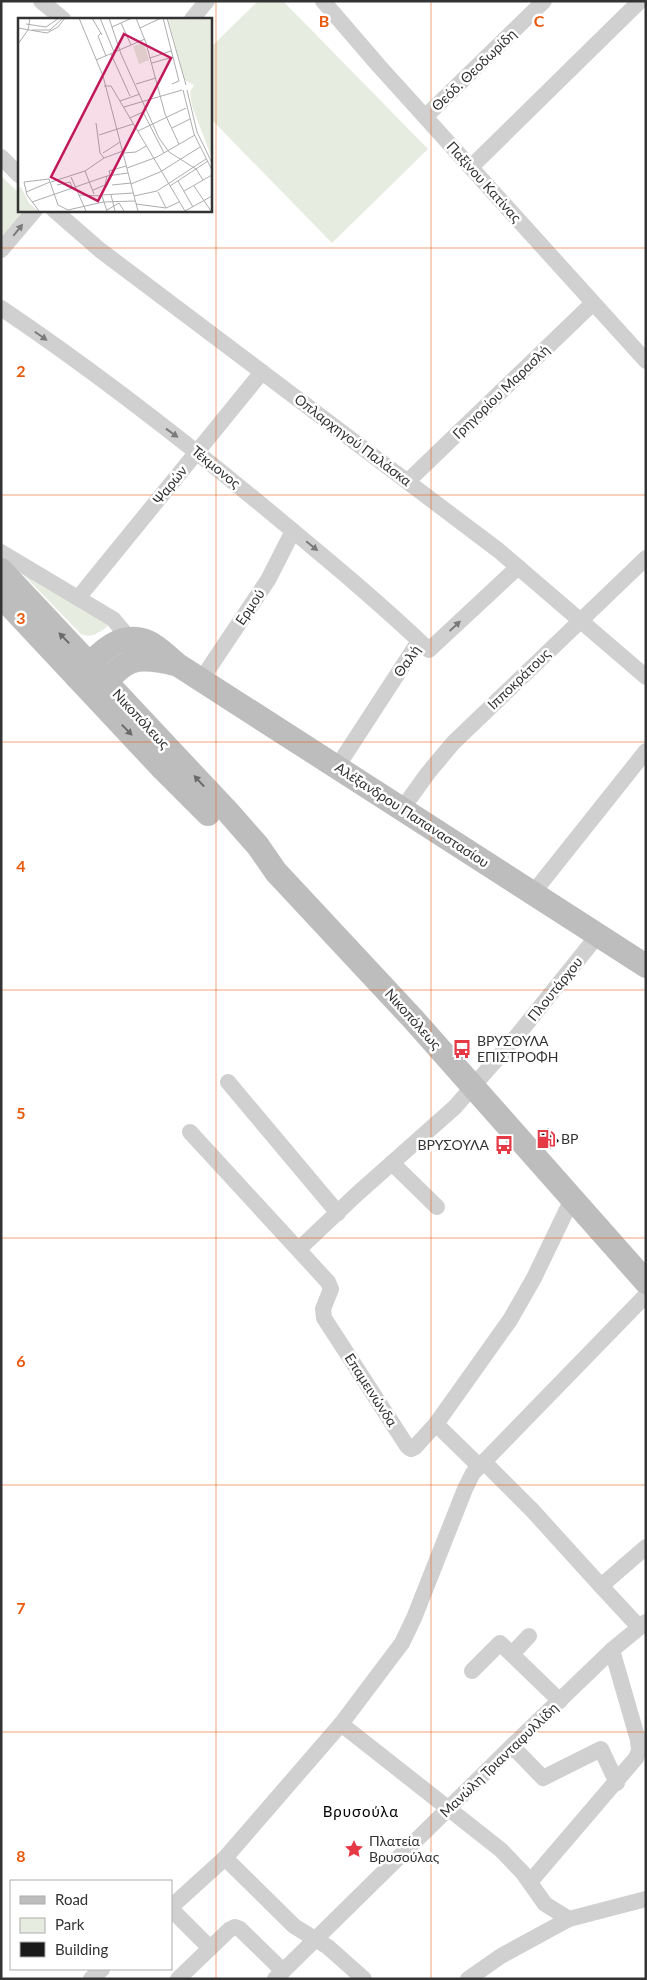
<svg xmlns="http://www.w3.org/2000/svg" width="647" height="1980" font-family="Lato,sans-serif">
  <style>
    .green { fill: #e6ecdf }
    .building { fill: #1a1a1a }
    .lines { fill: none; stroke-linecap: round; stroke-linejoin: round }
    .street { stroke: #d0d0d0; stroke-width: 16 }
    .secondary { stroke: #bdbdbd; stroke-width: 24 }
    .oneway { fill: #7a7a7a }
    .oneway2 { fill: #6a6a6a }
    .grid { fill: none; stroke: #e8590c; stroke-width: 1; stroke-opacity: 0.55 }
    .labels { text-anchor: middle; stroke-width: 5; stroke-linejoin: round; paint-order: stroke }
    .street-label { font-size: 14px; fill: #333; stroke: #fff }
    .poi-label { font-size: 14px; fill: #333; stroke: #fff; text-anchor: start }
    .neighbourhood-label { font-size: 15px; letter-spacing: 1px; fill: #000; stroke: #fff }
    .inset-road { fill: none; stroke: #adadad; stroke-width: 1 }
    .view { fill: #c2185b; fill-opacity: 0.15; stroke: #c2185b; stroke-width: 2.5 }
    .inset-edge { fill: none; stroke: #333; stroke-width: 2.5 }
    .grid-label { font-size: 16px; text-anchor: middle; font-weight: bold; fill: #e8590c; stroke: #fff; stroke-width: 5; stroke-linejoin: round; paint-order: stroke }
  </style>
  <rect width="100%" height="100%" fill="#fff"/>
  <g class="green">
    <polygon points="258,1 283,1 428,149 332,243 210,118 210,48"/>
    <polygon points="1,176 19,193 19,210 29,210 1,242"/>
    <path d="M13,564L109,625C101,632 91,639 81,634Z"/>
  </g>
  <polygon class="building" points="548,1128 559,1141 549,1150 537,1137"/>
  <g class="lines">
    <g class="street">
      <polyline points="41,1 63,19"/>
      <polyline points="323,1 379,66 646,361"/>
      <polyline points="192,19 207,1"/>
      <polyline points="425,117 544,1"/>
      <polyline points="1,157 19,175"/>
      <polyline points="471,167 640,1"/>
      <polyline points="54,210 100,250 498,550 646,677"/>
      <polyline points="1,250 35,210"/>
      <path d="M1,308C96,372 187,443 275,516C328,560 380,603 429,650L518,567"/>
      <polyline points="408,481 593,303"/>
      <polyline points="1,552 113,619 130,639"/>
      <polyline points="78,598 262,372"/>
      <polyline points="201,680 268,580 293,531"/>
      <polyline points="337,767 419,641"/>
      <polyline points="402,809 428,773 453,743 646,558"/>
      <polyline points="533,893 646,751"/>
      <polyline points="228,1082 338,1213"/>
      <polyline points="190,1132 328,1282 331,1289 323,1309 324,1318 407,1446 411,1449 415,1447 436,1424 479,1466"/>
      <polyline points="392,1163 437,1207"/>
      <polyline points="299,1249 357,1194 455,1107 516,1037 598,935"/>
      <polyline points="436,1424 510,1320 534,1278 572,1199"/>
      <polyline points="484,1462 532,1510 601,1586"/>
      <polyline points="639,1627 601,1586 646,1547"/>
      <polyline points="512,1654 529,1636"/>
      <polyline points="472,1671 500,1643 560,1701"/>
      <polyline points="341,1724 501,1850 523,1873 545,1904 569,1919"/>
      <polyline points="512,1746 543,1778 601,1749 617,1783"/>
      <polyline points="225,1858 294,1926 328,1947 364,1979"/>
      <polyline points="530,1882 636,1758 639,1751 638,1740 612,1650"/>
      <polyline points="171,1907 225,1858 341,1724 402,1643 414,1618 465,1489 473,1473 646,1295"/>
      <polyline points="171,1909 210,1948"/>
      <polyline points="91,1979 102,1969"/>
      <polyline points="178,1979 229,1930 235,1927 240,1929 283,1971"/>
      <polyline points="275,1979 512,1746 612,1650 646,1622"/>
      <polyline points="468,1979 501,1956 569,1919 646,1899"/>
    </g>
    <g class="secondary">
      <polyline points="1,570 229,813 258,846 276,872 414,1020 646,1282"/>
      <polyline points="1,596 162,768 208,814"/>
      <path d="M77,677C96,658 117,629 148,642C158,646 169,658 178,665L646,966"/>
      <path d="M96,692C126,661 130,653 175,664"/>
    </g>
  </g>
  <defs><path id="oneway-solid" d="M-6-.8H1V-3.2L6.5 0L1 3.2V.8H-6Z" transform="scale(1.25)"/></defs>
  <g class="oneway">
    <use href="#oneway-solid" transform="translate(18 230) rotate(-51)"/>
    <use href="#oneway-solid" transform="translate(41 336) rotate(35)"/>
    <use href="#oneway-solid" transform="translate(172 433) rotate(36)"/>
    <use href="#oneway-solid" transform="translate(312 546) rotate(39)"/>
    <use href="#oneway-solid" transform="translate(455 626) rotate(-43)"/>
  </g>
  <g class="oneway2">
    <use href="#oneway-solid" transform="translate(64 638) rotate(-134)"/>
    <use href="#oneway-solid" transform="translate(127 730) rotate(46)"/>
    <use href="#oneway-solid" transform="translate(199 781) rotate(-133)"/>
  </g>
  <path class="grid" d="M216,1V1979M431,1V1979M1,248H646M1,495H646M1,742H646M1,990H646M1,1238H646M1,1485H646M1,1732H646"/>
  <defs>
    <g id="bus-bare" transform="scale(1.5)"><path d="M-5-6H5V4H4V6H2V4H-2V6H-4V4H-5ZM-3.5-4V0h7V-4ZM-3.5 1.2v1.5H-2V1.2ZM2 1.2v1.5H3.5V1.2Z" fill="#e63946" stroke="#fff" stroke-width="2.5" paint-order="stroke"/></g>
    <g id="fuel-bare" transform="scale(1.5)"><path d="M-5.5-6h7V0h2V4h1.3V-2.5L3-4.5l.8-.8L6-3V5H2.5V1h-1V6h-7ZM-4.2-4.7v3.2H.2V-4.7Z" fill="#e63946" stroke="#fff" stroke-width="2.5" paint-order="stroke"/></g>
    <g id="sight-bare" transform="scale(1.5)"><path d="M0-6L1.8-2.2L6-1.7L2.9 1.2L3.7 5.4L0 3.3L-3.7 5.4L-2.9 1.2L-6-1.7L-1.8-2.2Z" fill="#e63946" stroke="#fff" stroke-width="2.5" paint-order="stroke"/></g>
  </defs>
  <g fill-rule="evenodd">
    <use href="#bus-bare" x="462" y="1049"/>
    <use href="#fuel-bare" x="546" y="1139"/>
    <use href="#bus-bare" x="504" y="1145"/>
    <use href="#sight-bare" x="354" y="1849"/>
  </g>
  <g class="labels">
    <g class="street-label">
      <text transform="translate(474 70) rotate(-44)" y="5">Θεόδ. Θεοδωρίδη</text>
      <text transform="translate(484 182) rotate(48)" y="5">Παξίνου Κατίνας</text>
      <text transform="translate(501 392) rotate(-44)" y="5">Γρηγορίου Μαρασλή</text>
      <text transform="translate(353 440) rotate(37)" y="5">Οπλαρχηγού Παλάσκα</text>
      <text transform="translate(216 467) rotate(39)" y="5">Τέκμονος</text>
      <text transform="translate(170 485) rotate(-51)" y="5">Ψαρών</text>
      <text transform="translate(250 607) rotate(-56)" y="5">Ερμού</text>
      <text transform="translate(407 661) rotate(-55)" y="5">Θαλή</text>
      <text transform="translate(519 679) rotate(-44)" y="5">Ιπποκράτους</text>
      <text transform="translate(141 719) rotate(47)" y="5">Νικοπόλεως</text>
      <text transform="translate(412 815) rotate(33)" y="5">Αλέξανδρου Παπαναστασίου</text>
      <text transform="translate(555 989) rotate(-51)" y="5">Πλουτάρχου</text>
      <text transform="translate(413 1019) rotate(48)" y="5">Νικοπόλεως</text>
      <text transform="translate(371 1390) rotate(57)" y="5">Επαμεινώνδα</text>
      <text transform="translate(499 1760) rotate(-44)" y="5">Μανώλη Τριανταφυλλίδη</text>
    </g>
    <g class="poi-label">
      <text x="477" y="1046">ΒΡΥΣΟΥΛΑ<tspan x="477" dy="16">ΕΠΙΣΤΡΟΦΗ</tspan></text>
      <text x="561" y="1144">BP</text>
      <text x="489" y="1150" text-anchor="end">ΒΡΥΣΟΥΛΑ</text>
      <text x="369" y="1846">Πλατεία<tspan x="369" dy="16">Βρυσούλας</tspan></text>
    </g>
    <g class="neighbourhood-label">
      <text x="361" y="1817">Βρυσούλα</text>
    </g>
  </g>
  <g transform="translate(18 18)">
    <rect width="194" height="194" fill="#fff"/>
    <path d="M150,0H194L193,138L174,88L172,74L176,67L167,62ZM126,25L131,42L121,46L115,28ZM3,169L11,185L20,193H0V170Z" fill="#e6ecdf"/>
    <path class="inset-road" d="M61,0L85,58L120,193M74,0L84,17M82,0L96,34M91,0L103,36L141,120L151,134L178,151L185,162M118,0L128,25L147,96L161,126M145,0L161,63L154,66M149,0L168,67M103,5L113,27M8,6L28,9L41,0M94,9L114,0M0,10L29,15L40,9L47,0M122,10L143,0M14,12H32L45,0M83,15L80,18L88,38M0,26L10,12L12,0M93,36L112,78M132,40L153,33M78,42L127,21M134,45L155,39M118,66L138,60M86,68H93L167,193M165,72L176,116L194,152M169,72L179,114L194,145M102,83L122,76M106,89L164,72M125,94L146,135M112,100L127,93M78,105L82,135L86,140M154,110L172,101M120,113L168,90M81,117L115,106M85,135L102,124M106,135L118,134L128,128M109,150L139,139L177,117M67,153L76,176M92,157L91,153L108,148M53,159L68,193M160,163L175,189M33,164L67,153L86,140L105,133M113,166L142,154L182,129M39,167L52,164L54,169M94,167L113,165M152,168L190,143M176,168L193,193M75,172L87,167L89,158M166,173L194,157M8,174L32,164M140,174L148,190M61,177L84,178L89,193M84,177L115,175M93,177L97,193M116,178L139,173L188,141M14,184L89,158L110,155M118,186L148,190L161,184M89,192L101,185L106,193M21,193L9,177L6,164L31,161L40,187L50,192L85,184L117,183M167,193L194,178"/>
    <path class="view" d="M106,16L153,40L80,183L33,159Z"/>
    <rect width="194" height="194" class="inset-edge"/>
  </g>
  <g class="grid-label">
    <text x="324" y="27">B</text>
    <text x="539" y="27">C</text>
    <text x="21" y="377">2</text>
    <text x="21" y="624">3</text>
    <text x="21" y="872">4</text>
    <text x="21" y="1119">5</text>
    <text x="21" y="1367">6</text>
    <text x="21" y="1614">7</text>
    <text x="21" y="1862">8</text>
  </g>
  <rect width="647" height="1980" fill="none" stroke="#333333" stroke-width="5"/>
  <rect x="10" y="1880" width="162" height="90" fill="#ffffff" stroke="#adadad"/>
  <rect x="20" y="1896" width="25" height="8" fill="#bdbdbd" stroke="#adadad"/>
  <text x="55" y="1905" font-size="15" fill="#333333">Road</text>
  <rect x="20" y="1918" width="25" height="15" fill="#e6ecdf" stroke="#adadad"/>
  <text x="55" y="1930" font-size="15" fill="#333333">Park</text>
  <rect x="20" y="1942" width="25" height="15" fill="#1a1a1a" stroke="#adadad"/>
  <text x="55" y="1955" font-size="15" fill="#333333">Building</text>
</svg>
